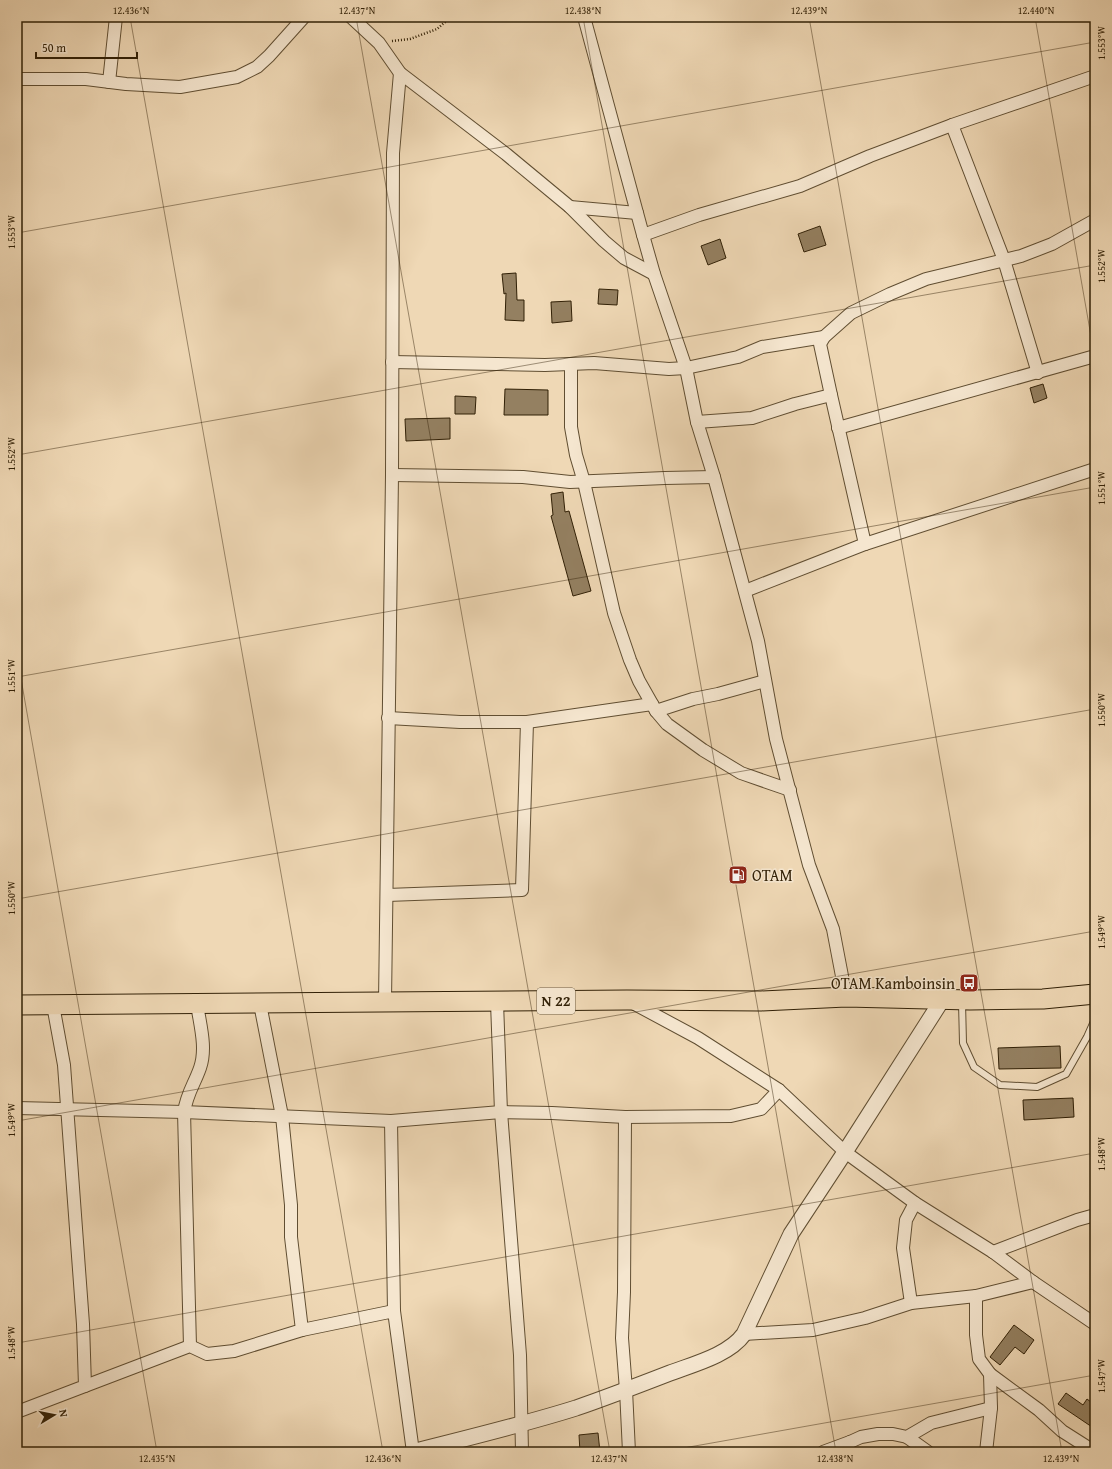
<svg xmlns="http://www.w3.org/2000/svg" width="1112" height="1469" font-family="'Gentium Book Plus',serif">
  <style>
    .building { fill: #948061; stroke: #312006 }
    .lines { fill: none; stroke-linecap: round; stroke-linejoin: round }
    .service-casing { stroke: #604e32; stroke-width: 8 }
    .minor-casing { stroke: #604e32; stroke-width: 14 }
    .tertiary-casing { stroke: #604e32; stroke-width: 17 }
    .primary-casing { stroke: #312006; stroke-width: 21 }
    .path { stroke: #312006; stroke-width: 2.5; stroke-dasharray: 1 2; stroke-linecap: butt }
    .service { stroke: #f5e6cf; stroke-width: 6 }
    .minor { stroke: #f5e6cf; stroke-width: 12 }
    .tertiary { stroke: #f5e6cf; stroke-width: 15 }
    .primary { stroke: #efd8b5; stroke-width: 19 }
    .ticks { fill: none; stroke: #312006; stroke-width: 1; stroke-opacity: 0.45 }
    .labels { text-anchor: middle; stroke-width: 3; stroke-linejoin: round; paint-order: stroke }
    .shield { fill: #f5e6cf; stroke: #6c5b42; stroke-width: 1 }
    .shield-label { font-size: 15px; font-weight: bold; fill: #312006 }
    .poi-label { font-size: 16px; fill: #312006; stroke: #f5e6cf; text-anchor: start }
    .neatline { fill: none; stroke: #312006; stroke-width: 1.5 }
    .ticks-label { font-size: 10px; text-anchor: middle; fill: #312006 }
  </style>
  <rect width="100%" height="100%" fill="#efd8b5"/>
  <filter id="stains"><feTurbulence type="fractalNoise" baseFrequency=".005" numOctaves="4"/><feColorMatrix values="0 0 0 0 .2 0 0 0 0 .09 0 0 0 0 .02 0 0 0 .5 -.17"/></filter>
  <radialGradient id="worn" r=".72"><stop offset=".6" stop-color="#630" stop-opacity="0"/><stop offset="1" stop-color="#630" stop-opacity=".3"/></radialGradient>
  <g class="building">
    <polygon points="820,226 826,245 804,252 798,234"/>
    <polygon points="720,239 726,258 708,265 701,246"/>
    <polygon points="516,273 517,300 524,300 524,321 505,320 506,293 504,294 502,274"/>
    <polygon points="599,289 618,290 617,305 598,304"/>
    <polygon points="571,301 572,321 552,323 551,302"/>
    <polygon points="1043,384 1047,398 1034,403 1030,388"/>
    <polygon points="505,389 548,390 548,415 504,415"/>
    <polygon points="455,396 476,397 475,414 455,414"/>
    <polygon points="450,418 450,439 406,441 405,419"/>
    <polygon points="563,492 565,512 569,511 591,591 573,596 551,516 553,515 551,494"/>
    <polygon points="1060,1046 1061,1068 999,1069 998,1048"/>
    <polygon points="1073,1098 1074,1117 1024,1120 1023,1100"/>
    <polygon points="1014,1325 1034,1340 1024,1354 1015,1347 1000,1365 990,1357"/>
    <polygon points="1066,1393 1083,1405 1087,1399 1095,1405 1095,1429 1058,1404"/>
    <polygon points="598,1433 600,1452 580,1452 579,1435"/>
  </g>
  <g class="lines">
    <g class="service-casing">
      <polyline id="service" points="962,1002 963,1043 974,1067 1000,1085 1037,1087 1066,1074 1087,1037 1095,1019"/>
    </g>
    <g class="minor-casing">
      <g id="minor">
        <polyline points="351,17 379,43 400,73 506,154 570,207 604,241 624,258 654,274"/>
        <polyline points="584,17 643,235 654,274 686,368 697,422 714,477 758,641 776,739 809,865 833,929 846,997"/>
        <polyline points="17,79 86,79 126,84 180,87 237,77 257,67 269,56 304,17"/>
        <polyline points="109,82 116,17"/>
        <polyline points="952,125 1004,260 1038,373"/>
        <polyline points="570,207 637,213"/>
        <polyline points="643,235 699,215 800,186 870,156 952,125 1095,76"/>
        <polyline points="392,362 545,365 594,363 669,369 686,368 738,357 762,347 824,337"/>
        <polyline points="571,364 571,427 576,455 584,482 614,613 630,660 639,681 656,711 667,724 703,750 741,773 790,790"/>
        <polyline points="831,395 865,544 1095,469"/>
        <polyline points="697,422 752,418 795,404 831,395 820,344 824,337 851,313 890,294 926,279 1021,256 1052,244 1095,220"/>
        <polyline points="838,428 1095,356"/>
        <polyline points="392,475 523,477 570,482 665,478 714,477"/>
        <polyline points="745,591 865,544"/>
        <polyline points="656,711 693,699 718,694 765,681"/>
        <polyline points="388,718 460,722 527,722 652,704"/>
        <polyline points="387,895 522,890 527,722"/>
        <polyline points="385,1002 392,475 393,153 400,73"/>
        <polyline points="497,1002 501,1112 520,1355 522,1452"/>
        <polyline points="631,1002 698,1038 779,1090 845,1152 915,1203 993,1252 1033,1282 1095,1324"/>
        <polyline points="17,1108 184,1112 391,1121 501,1112 552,1113 625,1117 731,1116 761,1109 779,1090"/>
        <polyline points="625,1117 624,1292 622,1338 626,1390 629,1452"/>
        <polyline points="391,1121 394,1311"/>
        <polyline points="993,1252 1077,1220 1095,1215"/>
        <polyline points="976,1296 976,1335 979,1359 990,1374 991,1408 986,1452"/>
        <polyline points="911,1303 903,1248 906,1220 915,1203"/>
        <polyline points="302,1330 394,1311 413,1452"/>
        <polyline points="744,1334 813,1330 865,1318 911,1303 976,1296 1033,1282"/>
        <path d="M190,1346L184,1112C187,1093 194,1085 200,1068C207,1048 200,1025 197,1004"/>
        <polyline points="990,1374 1039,1410 1062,1431 1095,1452"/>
        <polyline points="85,1386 190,1346 207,1354 234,1351 302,1330 291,1237 291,1205 282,1116 260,1004"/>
        <polyline points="17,1412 85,1386 83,1324 64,1065 53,1005"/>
        <polyline points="907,1437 928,1452"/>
        <polyline points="823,1452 850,1442"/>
        <polyline points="843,1452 850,1442 861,1437 878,1434 893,1434 907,1437 931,1423 991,1408"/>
      </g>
    </g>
    <g class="tertiary-casing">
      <path id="tertiary" d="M412,1452C467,1438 522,1425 576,1408C608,1397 639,1385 670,1373C694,1364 729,1355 744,1334L791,1234L845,1152L942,1000"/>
    </g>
    <g class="primary-casing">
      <polyline id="primary" points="17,1005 627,1000 761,1001 846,997 970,1000 1043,999 1095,994"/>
    </g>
    <polyline class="path" points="392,41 410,39 437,29 451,17"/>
    <use href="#service" class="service"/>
    <use href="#minor" class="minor"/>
    <use href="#tertiary" class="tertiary"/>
    <use href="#primary" class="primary"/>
  </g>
  <path class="ticks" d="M130,17L383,1452M356,17L610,1452M583,17L836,1452M809,17L1062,1452M1035,17L1095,359M17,233L1095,42M17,455L1095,265M17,656L157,1452M17,677L1095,487M17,899L1095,709M17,1121L1095,931M17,1343L1095,1153M661,1452L1095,1375"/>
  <defs>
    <g id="fuel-square" transform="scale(1)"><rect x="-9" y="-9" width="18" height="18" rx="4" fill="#8f2418" stroke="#f5e6cf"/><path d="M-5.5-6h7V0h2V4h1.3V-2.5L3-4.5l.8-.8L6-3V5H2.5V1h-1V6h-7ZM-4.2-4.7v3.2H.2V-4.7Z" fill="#fff"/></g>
    <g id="bus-square" transform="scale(1)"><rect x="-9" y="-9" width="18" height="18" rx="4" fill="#8f2418" stroke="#f5e6cf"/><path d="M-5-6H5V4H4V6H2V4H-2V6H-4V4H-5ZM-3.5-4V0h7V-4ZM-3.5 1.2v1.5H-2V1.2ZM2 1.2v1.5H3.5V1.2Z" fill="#fff"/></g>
  </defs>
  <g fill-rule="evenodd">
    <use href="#fuel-square" x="738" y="875"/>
    <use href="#bus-square" x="969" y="983"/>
  </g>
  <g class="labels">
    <rect class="shield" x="537" y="988" width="38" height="26" rx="3"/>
    <g class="shield-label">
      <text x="556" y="1006">N 22</text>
    </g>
    <g class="poi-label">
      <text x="752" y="881">OTAM</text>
      <text x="955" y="989" text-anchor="end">OTAM Kamboinsin</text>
    </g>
  </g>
  <rect width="1112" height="1469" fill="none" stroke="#efd8b5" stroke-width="44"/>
  <g transform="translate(54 1415) rotate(80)" stroke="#f5e6cf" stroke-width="3" paint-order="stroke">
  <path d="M0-3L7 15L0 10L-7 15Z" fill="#312006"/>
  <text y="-6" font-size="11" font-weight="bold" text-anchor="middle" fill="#312006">N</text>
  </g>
  <path d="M36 52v6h101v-6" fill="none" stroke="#312006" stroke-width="2"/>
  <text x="42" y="52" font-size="12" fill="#312006" stroke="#f5e6cf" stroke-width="3" paint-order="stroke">50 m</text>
  <rect x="22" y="22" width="1068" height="1425" class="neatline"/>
  <g class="ticks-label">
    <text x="131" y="14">12.436°N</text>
    <text x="357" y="14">12.437°N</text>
    <text x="583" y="14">12.438°N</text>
    <text x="809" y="14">12.439°N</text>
    <text x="1036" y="14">12.440°N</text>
    <text transform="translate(1101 43) rotate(-90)" y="4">1.553°W</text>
    <text transform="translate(11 232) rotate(-90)" y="4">1.553°W</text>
    <text transform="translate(1101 266) rotate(-90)" y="4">1.552°W</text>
    <text transform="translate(11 454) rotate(-90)" y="4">1.552°W</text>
    <text transform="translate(1101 488) rotate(-90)" y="4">1.551°W</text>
    <text transform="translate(11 676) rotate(-90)" y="4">1.551°W</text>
    <text transform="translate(1101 710) rotate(-90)" y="4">1.550°W</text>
    <text transform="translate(11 898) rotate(-90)" y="4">1.550°W</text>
    <text transform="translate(1101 932) rotate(-90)" y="4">1.549°W</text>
    <text transform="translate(11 1120) rotate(-90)" y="4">1.549°W</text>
    <text transform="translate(1101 1154) rotate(-90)" y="4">1.548°W</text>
    <text transform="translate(11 1343) rotate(-90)" y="4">1.548°W</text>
    <text transform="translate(1101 1376) rotate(-90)" y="4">1.547°W</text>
    <text x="157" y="1462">12.435°N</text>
    <text x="383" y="1462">12.436°N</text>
    <text x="609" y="1462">12.437°N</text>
    <text x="835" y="1462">12.438°N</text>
    <text x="1061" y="1462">12.439°N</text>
  </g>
  <rect width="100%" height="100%" filter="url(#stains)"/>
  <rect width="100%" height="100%" fill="url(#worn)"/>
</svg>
